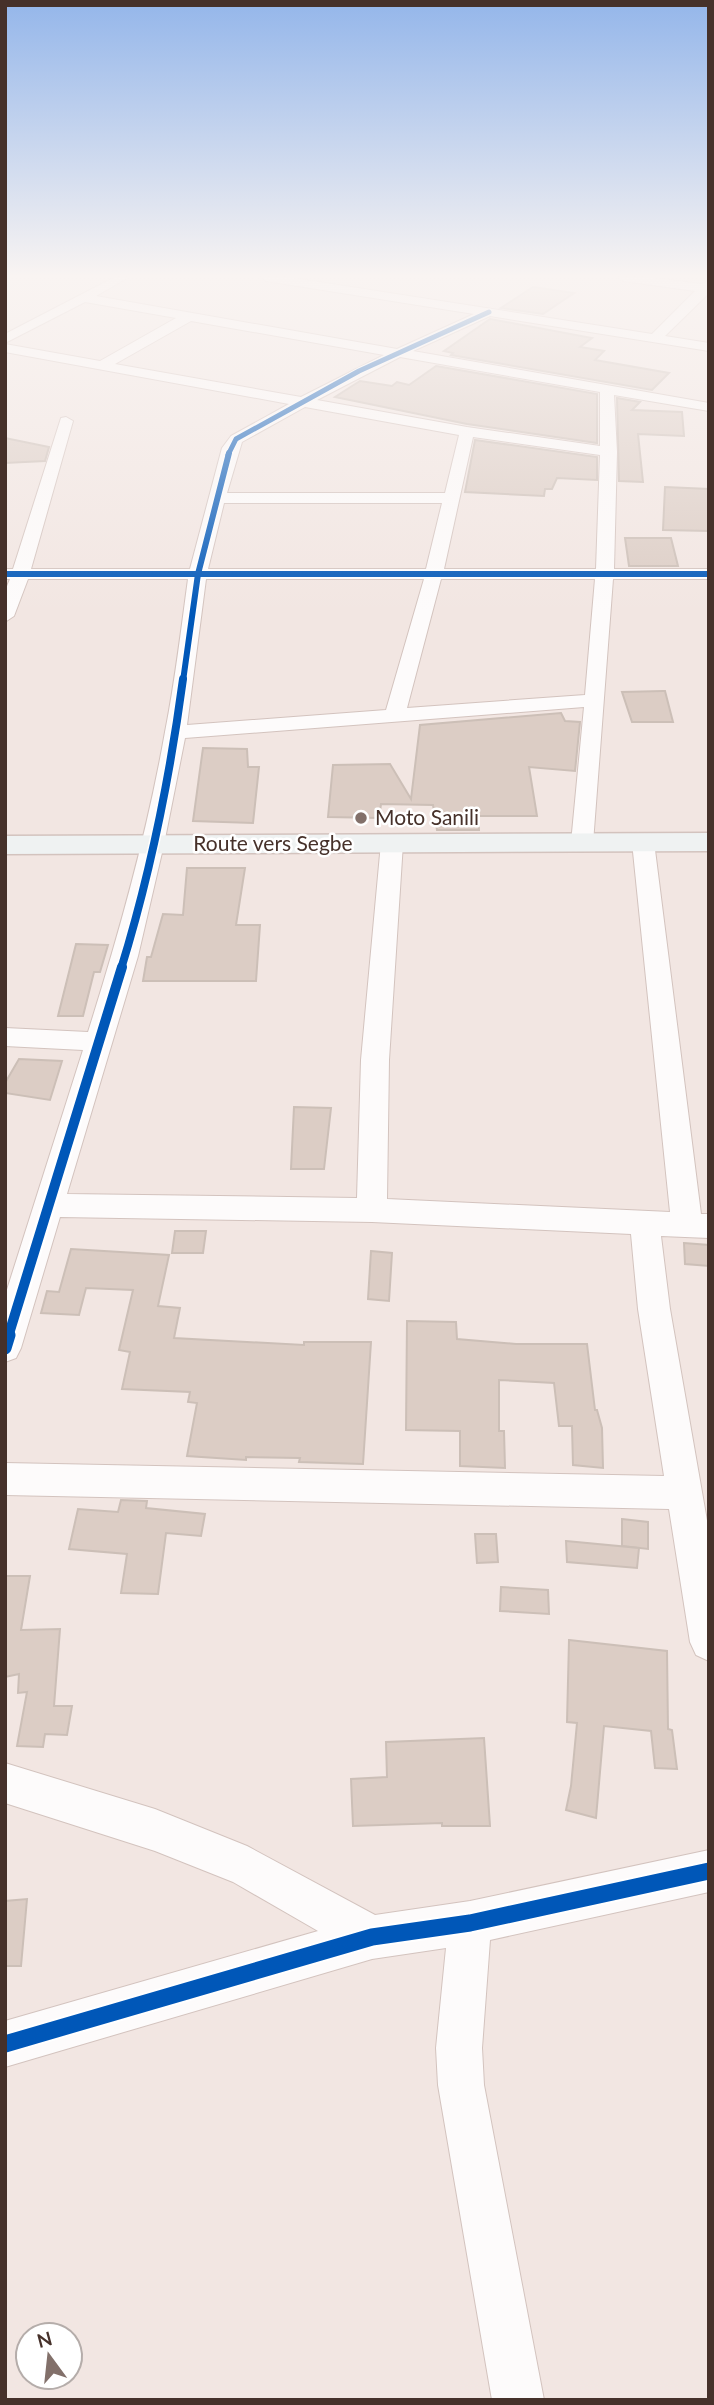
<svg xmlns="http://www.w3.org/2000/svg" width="714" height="2405" font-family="Lato,sans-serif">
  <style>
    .building { fill: #dccdc5; stroke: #ccbfb7; stroke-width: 2 }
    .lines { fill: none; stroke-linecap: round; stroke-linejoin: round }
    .minor-casing { stroke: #d3c3be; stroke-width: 2 }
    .secondary-casing { stroke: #d3c3be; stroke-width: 3 }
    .minor { fill: #fdfbfb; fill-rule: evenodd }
    .secondary { fill: #eff2f2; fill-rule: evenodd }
    .cycleway-far5-casing { stroke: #fff; stroke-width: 7 }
    .cycleway-far4-casing { stroke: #fff; stroke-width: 9 }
    .cycleway-far3-casing { stroke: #fff; stroke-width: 11 }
    .cycleway-far2-casing { stroke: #fff; stroke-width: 15 }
    .cycleway-far1-casing { stroke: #fff; stroke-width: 18 }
    .cycleway-casing { stroke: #fff; stroke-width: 21 }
    .cycleway-far5 { stroke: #0057b8; stroke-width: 5 }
    .cycleway-far4 { stroke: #0057b8; stroke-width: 6 }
    .cycleway-far3 { stroke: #0057b8; stroke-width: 8 }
    .cycleway-far2 { stroke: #0057b8; stroke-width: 10 }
    .cycleway-far1 { stroke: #0057b8; stroke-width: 13 }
    .cycleway { stroke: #0057b8; stroke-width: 17 }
    .poi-dot { fill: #82706a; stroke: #fff; stroke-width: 2.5 }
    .labels { text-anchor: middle; stroke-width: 5; stroke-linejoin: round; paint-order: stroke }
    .far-poi-label { font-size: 21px; fill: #46312a; stroke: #fff; text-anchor: start }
    .far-street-label { font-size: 21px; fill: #46312a; stroke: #fff }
  </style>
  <rect width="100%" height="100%" fill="#f2e6e2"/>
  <g class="building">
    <polygon points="533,287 574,293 543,314 501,308"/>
    <polygon points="490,319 592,338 580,347 604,351 595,360 669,373 652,390 451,355 453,353 444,351"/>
    <polygon points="436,366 597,394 597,443 467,424 335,397 360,381 392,386 397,382 409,385"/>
    <polygon points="617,398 640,402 632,410 682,412 684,436 638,434 643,482 619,481"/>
    <polygon points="5,438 49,447 45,461 5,463"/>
    <polygon points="475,440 597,457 597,480 557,478 552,489 545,489 544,496 465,492"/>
    <polygon points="665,487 709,489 709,531 663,530"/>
    <polygon points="625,538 671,538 678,566 629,566"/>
    <polygon points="663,691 665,691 673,722 632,722 622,692"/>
    <polygon points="561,713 565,721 580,722 575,771 529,767 537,816 478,816 479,830 437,830 433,805 381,804 379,818 328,817 333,765 390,764 411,799 420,725"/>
    <polygon points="203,748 247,749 248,767 259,767 253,823 193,821"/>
    <polygon points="187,868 245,868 236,925 260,925 256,981 143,981 147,957 151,957 163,914 183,915"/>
    <polygon points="76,944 108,945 100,972 94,972 83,1016 58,1016"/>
    <polygon points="19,1059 62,1061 50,1100 5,1093 5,1083"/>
    <polygon points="294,1107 331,1108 324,1169 291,1169"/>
    <polygon points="175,1231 206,1231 203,1253 172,1253"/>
    <polygon points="684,1243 709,1245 709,1266 685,1264"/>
    <polygon points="71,1249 169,1255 158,1306 180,1308 174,1338 304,1345 304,1342 371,1342 363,1464 299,1462 300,1458 246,1457 246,1460 187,1456 197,1403 188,1402 190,1392 122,1389 130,1352 119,1350 133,1290 86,1288 79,1315 41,1313 47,1291 59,1292"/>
    <polygon points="371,1251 392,1253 389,1301 368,1299"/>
    <polygon points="407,1321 456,1322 457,1339 516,1344 587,1344 595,1410 597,1410 602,1428 603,1468 573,1465 572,1426 559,1426 554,1383 499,1380 499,1431 504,1431 505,1468 460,1466 460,1431 406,1430"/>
    <polygon points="121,1500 147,1501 146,1508 205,1514 201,1536 166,1533 158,1594 121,1593 127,1554 69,1549 78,1509 118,1512"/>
    <polygon points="622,1519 648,1522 648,1549 622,1546"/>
    <polygon points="475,1534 496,1534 498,1562 477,1563"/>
    <polygon points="566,1541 639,1548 637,1568 567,1562"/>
    <polygon points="5,1576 30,1576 21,1630 60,1629 54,1706 72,1706 67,1735 45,1734 43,1747 17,1746 27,1692 18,1693 19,1674 5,1677"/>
    <polygon points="501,1587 548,1590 549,1614 500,1611"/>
    <polygon points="569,1640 667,1651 668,1729 672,1730 677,1769 655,1768 651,1731 604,1726 596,1818 566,1810 571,1786 577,1723 567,1722"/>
    <polygon points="484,1738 490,1826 442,1826 442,1823 353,1826 351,1779 387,1777 386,1742"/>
    <polygon points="27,1899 21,1966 5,1966 5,1901"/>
  </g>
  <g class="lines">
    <g class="minor-casing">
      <g id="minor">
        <path d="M115,277H129L96,296L397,349L474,314L266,281L260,277H287L652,334L695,291L623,281L617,277H646L702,284L709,280V293L665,336L709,343V351L490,316L413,351L709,403V411L614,395L617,452L614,569H709V579H613L593,843L590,848H574L571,843L584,707L185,738L164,844L138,956L67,1194L357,1198L361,1060L381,843L384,838H400L403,843L389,1060L387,1199L670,1212L632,842L635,837H651L654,842L701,1214H709V1238L661,1236L670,1309L709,1532V1661L696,1655L690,1642L669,1509L5,1495V1463L664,1476L638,1309L631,1234L372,1222L60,1217L21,1348L16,1358L5,1362V1296L83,1050L5,1046V1028L88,1032C119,934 147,834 165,732C175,682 181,630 188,579H28L14,616L5,622V591L10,579H5V569H13L61,418L66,417L73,421L31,569H190L222,448L231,436L289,404L5,352V344L100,361L176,318L85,302L5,343V334ZM191,321L384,355L301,397L115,364ZM400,357L600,392V446L467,427L317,400ZM305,407L459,435L445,493H227L242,442ZM473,437L600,455L596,569H444ZM224,503H442L426,569H208ZM206,579H424L386,710L187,725ZM441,579H595L585,695L407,708Z"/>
        <polygon points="5,1763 155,1809 247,1846 375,1915 470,1901 709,1850 709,1892 490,1940 482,2048 484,2085 544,2400 492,2400 438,2085 436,2048 446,1948 372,1959 5,2067 5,2021 318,1931 233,1882 155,1851 5,1803"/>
      </g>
    </g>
    <g class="secondary-casing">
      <polygon id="secondary" points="709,833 709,851 5,854 5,836"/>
    </g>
    <use href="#minor" class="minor"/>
    <use href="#secondary" class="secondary"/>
    <g class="cycleway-far5-casing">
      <polyline id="cycleway-far5" points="228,455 236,439 359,371 489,312"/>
    </g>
    <g class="cycleway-far4-casing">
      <g id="cycleway-far4">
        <polyline points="5,574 709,574"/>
        <polyline points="183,681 198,574 229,453"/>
      </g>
    </g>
    <g class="cycleway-far3-casing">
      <path id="cycleway-far3" d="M121,969C150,875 170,776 183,679"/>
    </g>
    <g class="cycleway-far2-casing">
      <polyline id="cycleway-far2" points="8,1337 122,967"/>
    </g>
    <g class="cycleway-far1-casing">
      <polyline id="cycleway-far1" points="5,1348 9,1335"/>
    </g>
    <g class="cycleway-casing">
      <polyline id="cycleway" points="5,2044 372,1937 470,1923 709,1871"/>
    </g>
    <use href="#cycleway-far5" class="cycleway-far5"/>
    <use href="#cycleway-far4" class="cycleway-far4"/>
    <use href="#cycleway-far3" class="cycleway-far3"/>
    <use href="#cycleway-far2" class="cycleway-far2"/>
    <use href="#cycleway-far1" class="cycleway-far1"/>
    <use href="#cycleway" class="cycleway"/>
  </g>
  <linearGradient id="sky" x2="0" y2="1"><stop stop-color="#94b6ea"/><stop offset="0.45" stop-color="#f9f4f2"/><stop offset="1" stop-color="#f9f4f2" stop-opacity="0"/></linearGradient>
  <rect width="714" height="613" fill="url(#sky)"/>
  <circle class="poi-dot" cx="361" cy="818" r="7"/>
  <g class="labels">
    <g class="far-poi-label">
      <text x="375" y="825">Moto Sanili</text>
    </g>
    <g class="far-street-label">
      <text x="273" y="851">Route vers Segbe</text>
    </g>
  </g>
  <rect width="714" height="2405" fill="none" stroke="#46312a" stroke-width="14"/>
  <g transform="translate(49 2356) rotate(345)"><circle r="33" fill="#ffffff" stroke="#b5adaa" stroke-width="2"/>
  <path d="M0-5L12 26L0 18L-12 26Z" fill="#82706a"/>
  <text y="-10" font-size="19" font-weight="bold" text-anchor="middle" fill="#46312a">N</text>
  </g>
</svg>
